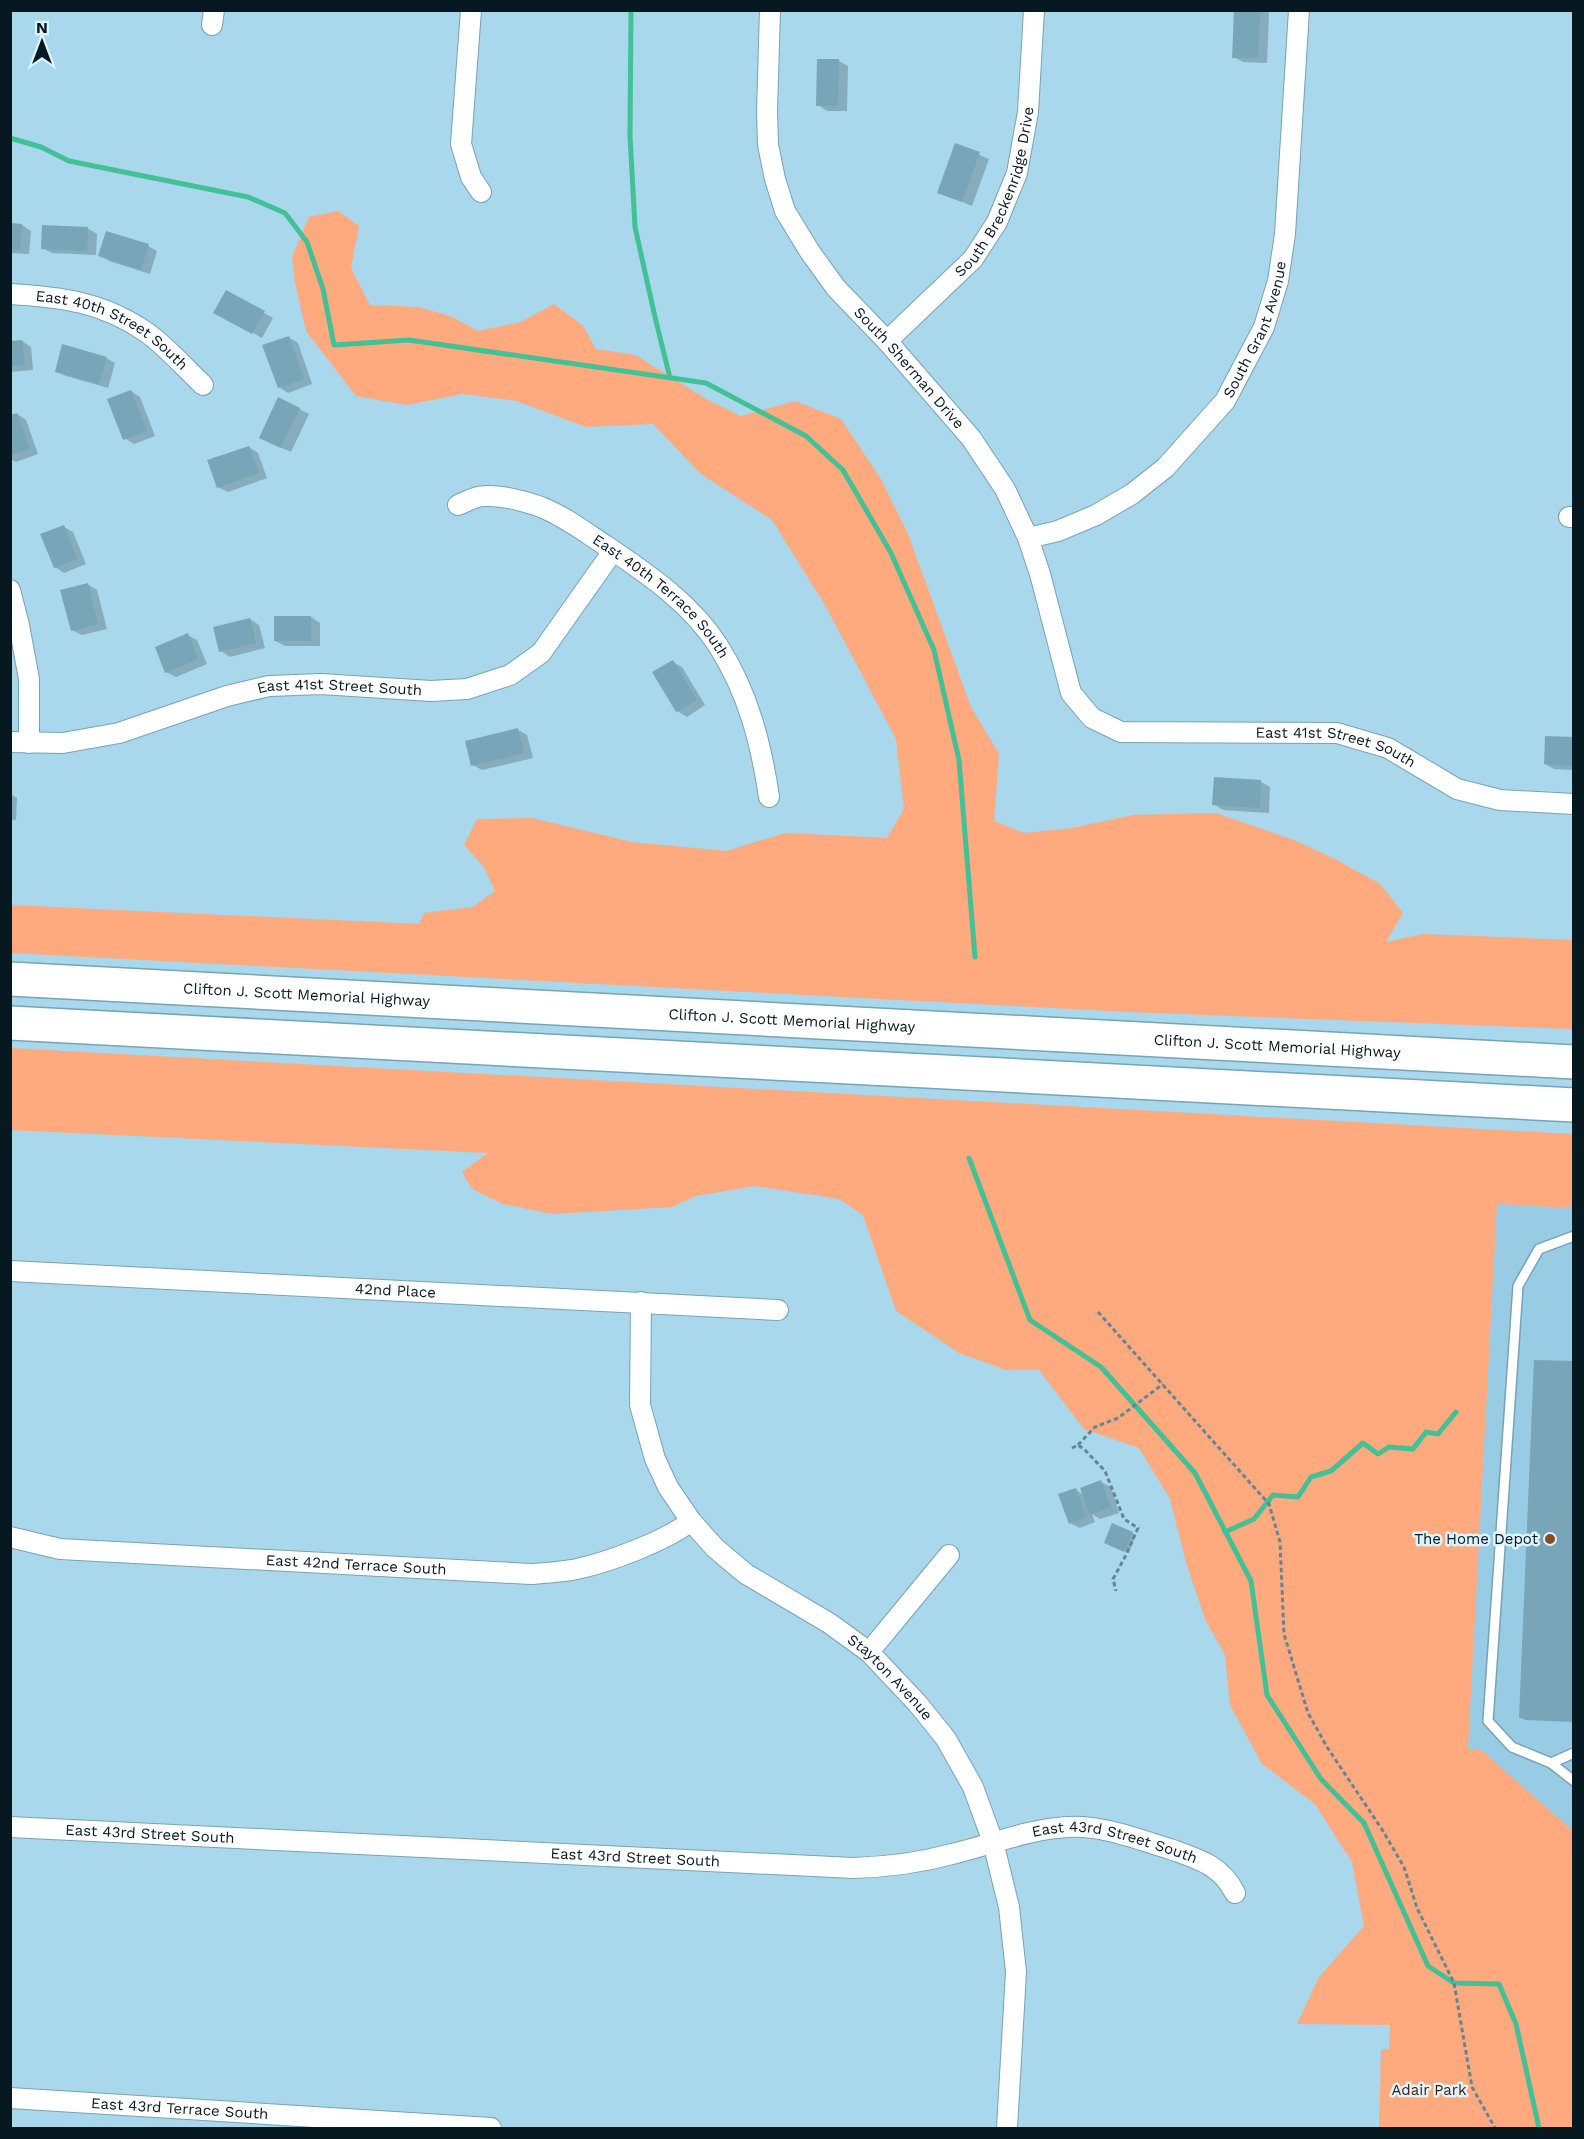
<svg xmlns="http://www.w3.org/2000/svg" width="1584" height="2139" font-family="'Work Sans',sans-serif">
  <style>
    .built { fill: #97cce4 }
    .green { fill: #fea97e }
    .shadow { fill: #0003 }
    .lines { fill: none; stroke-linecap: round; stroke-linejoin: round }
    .stream { stroke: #42c197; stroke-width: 5 }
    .building { fill: #79a5b9 }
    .service-casing { stroke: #77a3b6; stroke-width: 12 }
    .minor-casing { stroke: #77a3b6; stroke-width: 22 }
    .motorway-casing { stroke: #77a3b6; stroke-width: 36 }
    .path { stroke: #648694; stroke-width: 3; stroke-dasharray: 4.5 3; stroke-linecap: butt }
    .service { stroke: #fff; stroke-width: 9 }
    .minor { stroke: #fff; stroke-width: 20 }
    .motorway { stroke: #fff; stroke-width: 33 }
    .poi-dot { fill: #8e4821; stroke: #ddf4fe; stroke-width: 2 }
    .labels { text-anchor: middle; stroke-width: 5; stroke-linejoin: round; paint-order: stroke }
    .street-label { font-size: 15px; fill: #071920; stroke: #ddf4fe }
    .poi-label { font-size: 15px; fill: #071920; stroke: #ddf4fe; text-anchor: end }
    .park-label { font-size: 15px; fill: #461b01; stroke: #ddf4fe }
  </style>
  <rect width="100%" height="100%" fill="#a9d7eb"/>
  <polygon class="built" points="1497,1204 1573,1208 1573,1843 1468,1749"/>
  <g class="green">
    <polygon points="338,211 359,226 351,268 370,305 418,307 450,316 478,331 521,322 554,304 583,326 596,349 635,355 708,400 741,416 795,401 841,419 881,479 908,534 971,707 999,754 994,821 1024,833 1072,828 1133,815 1216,813 1294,840 1335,859 1380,884 1403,913 1386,942 1423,934 1573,940 1573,1029 1128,1012 11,953 11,905 419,924 424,913 473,907 495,891 484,867 464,845 477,819 532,818 632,842 726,851 786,833 887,838 904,809 896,739 825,605 772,520 701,474 653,424 586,427 517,401 462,394 407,405 356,396 306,331 295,282 292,257 309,217"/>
    <polygon points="11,1048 1573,1134 1573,1208 1497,1204 1468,1749 1481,1750 1573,1831 1573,2128 1379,2128 1381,2049 1389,2049 1390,2025 1297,2024 1319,1977 1364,1926 1352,1862 1315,1804 1262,1764 1230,1705 1225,1655 1206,1621 1187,1566 1170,1499 1139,1448 1084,1429 1039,1370 1006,1370 959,1353 896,1311 863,1215 839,1199 755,1186 696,1196 672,1207 553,1214 503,1204 472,1189 462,1172 488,1153 11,1130"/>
  </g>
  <g class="shadow">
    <polygon points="1235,10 1264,10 1269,13 1267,63 1243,62 1234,57"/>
    <polygon points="839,61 848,66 847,111 827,111 818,105"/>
    <polygon points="956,145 989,159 972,206 939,192"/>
    <polygon points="10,225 22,225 31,231 29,254 10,253"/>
    <polygon points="87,228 97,234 96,255 52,253 42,248"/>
    <polygon points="148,246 157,251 150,274 109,261 100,255"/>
    <polygon points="226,292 273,318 262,338 215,312"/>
    <polygon points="288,337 298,343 312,384 288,393 279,387"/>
    <polygon points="22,341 31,347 33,370 10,372 10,342"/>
    <polygon points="106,358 115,363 108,388 66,376 57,371"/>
    <polygon points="131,391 140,397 155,436 134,444 124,438"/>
    <polygon points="299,409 309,414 291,452 270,443"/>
    <polygon points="17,414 26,420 38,454 16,462 10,459 10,417"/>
    <polygon points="249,447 258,453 267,478 228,492 218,487"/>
    <polygon points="64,527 73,532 86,564 64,573 55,567"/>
    <polygon points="87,584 97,590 107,629 82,635 72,630"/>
    <polygon points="311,617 320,623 320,646 285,646 275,641"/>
    <polygon points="250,619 259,625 265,648 230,657 221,651"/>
    <polygon points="187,635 197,640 207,664 176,677 166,672"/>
    <polygon points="673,662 682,667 705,705 687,717 677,711"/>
    <polygon points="518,730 527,735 533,758 482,770 473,765"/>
    <polygon points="1574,739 1574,770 1554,769 1545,764"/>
    <polygon points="1261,782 1270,787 1269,813 1223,810 1214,804"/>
    <polygon points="10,794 17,798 16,820 10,819"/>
    <polygon points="1574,1362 1574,1722 1525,1720 1521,1717"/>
    <polygon points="1101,1482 1111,1487 1119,1513 1100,1519 1092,1514 1095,1522 1080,1528 1070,1523 1076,1490 1084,1495"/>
    <polygon points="1132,1533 1136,1535 1129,1553 1110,1544"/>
  </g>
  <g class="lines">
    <g class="stream">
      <polyline points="631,10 630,136 635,227 655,317 670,378"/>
      <polyline points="10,138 41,147 69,161 248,197 285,213 307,242 323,289 334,345 409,340 706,383 806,436 843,470 891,553 934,650 959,760 975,957"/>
      <polyline points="969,1158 1030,1320 1101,1367 1195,1473 1251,1581 1267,1695 1321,1779 1364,1823 1428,1966 1454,1983 1499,1984 1516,2024 1539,2128"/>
      <polyline points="1225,1532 1254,1519 1273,1495 1298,1497 1311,1477 1331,1471 1363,1443 1378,1454 1389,1447 1413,1449 1426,1432 1438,1434 1456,1412"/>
    </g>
  </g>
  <g class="building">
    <polygon points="1234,10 1260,10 1258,58 1232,58"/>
    <polygon points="817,59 839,59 838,106 816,106"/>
    <polygon points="955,143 980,152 962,202 937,193"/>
    <polygon points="10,223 22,224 20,250 10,249"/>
    <polygon points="42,225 88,227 87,251 41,249"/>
    <polygon points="106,231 149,244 141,270 98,256"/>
    <polygon points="226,290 265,311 252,334 213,313"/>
    <polygon points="289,336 304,379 278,388 262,345"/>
    <polygon points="22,340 25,365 10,367 10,341"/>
    <polygon points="62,344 107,357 99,384 55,372"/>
    <polygon points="131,390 147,431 123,440 107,399"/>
    <polygon points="278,397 300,408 281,448 259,438"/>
    <polygon points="17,413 30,449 10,456 10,415"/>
    <polygon points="249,446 259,473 217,488 207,460"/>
    <polygon points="64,525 77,559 54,568 40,534"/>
    <polygon points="88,583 98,624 71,631 60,590"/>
    <rect x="274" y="616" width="37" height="25"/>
    <polygon points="250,618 256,643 219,652 213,627"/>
    <polygon points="188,633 198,659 165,673 155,647"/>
    <polygon points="673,660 697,700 676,712 652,672"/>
    <polygon points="518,728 524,753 471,766 465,741"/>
    <polygon points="1545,736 1574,737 1574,766 1544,764"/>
    <polygon points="1214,777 1261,780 1260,808 1212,805"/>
    <polygon points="1534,1360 1574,1361 1574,1721 1519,1718"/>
    <polygon points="1101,1480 1111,1507 1090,1515 1080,1488"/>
    <polygon points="1076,1488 1086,1517 1069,1524 1058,1494"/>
    <polygon points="1112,1523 1133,1532 1124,1552 1104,1543"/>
  </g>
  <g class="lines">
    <g class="service-casing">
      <g id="service">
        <polyline points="1574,1236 1539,1249 1518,1286 1488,1721 1512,1747 1551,1763 1574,1753"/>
        <polyline points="1551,1763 1574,1781"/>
      </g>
    </g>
    <g class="minor-casing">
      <g id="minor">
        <polyline points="471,10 461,144 471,177 481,192"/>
        <path id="s1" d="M770,10L767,112L768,145L775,179L785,211L810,252L836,288L887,341L971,438L1005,489L1028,538L1040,574L1071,693L1092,718L1121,732L1337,733L1388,748L1457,789L1500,800L1574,804"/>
        <polyline points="212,25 214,10"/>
        <path id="s2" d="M10,294C61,297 103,302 146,332C166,346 185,368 203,385"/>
        <path id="s3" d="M887,341L973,259L997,222L1017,173L1028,112L1034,10"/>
        <path id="s4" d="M458,505C466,502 475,496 484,496C502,495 524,501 541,507C566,517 586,533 608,547C649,575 692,604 719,647C748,693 761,743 769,797"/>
        <polyline points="1569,517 1574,517"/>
        <path id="s5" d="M1028,538L1058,531L1096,515L1132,494L1165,468L1225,401L1264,327L1278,281L1285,234L1299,10"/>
        <polyline points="10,590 19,625 29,679 29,743"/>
        <path id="s6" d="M10,742L63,743L119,733L227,696L269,686L321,684L431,691L467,689L510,675L541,653L613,551"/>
        <path id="s7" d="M10,1271L778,1310"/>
        <path id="s8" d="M641,1302L640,1405L655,1459L668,1487L691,1521L715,1548L746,1574L829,1623L869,1652L918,1704L946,1739L973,1787L993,1842L1009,1907L1016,1972L1007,2128"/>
        <path id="s9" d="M10,1537L60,1549L531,1574C546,1573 562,1572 577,1569C609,1562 666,1541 691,1521"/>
        <polyline points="869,1652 949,1555"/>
        <path id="s10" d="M10,1827L853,1868C887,1867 919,1863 952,1854C990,1845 1028,1829 1068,1827C1102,1825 1137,1839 1170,1849C1198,1859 1221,1865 1235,1893"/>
        <path id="s11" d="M10,2098L491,2128"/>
      </g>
    </g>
    <g class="motorway-casing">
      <g id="motorway">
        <path id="s12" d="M10,979L1574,1062"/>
        <polyline points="10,1023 1574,1105"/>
      </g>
    </g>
    <g class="path">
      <polyline points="1098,1312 1269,1504 1280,1542 1284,1634 1308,1713 1327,1747 1383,1831 1404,1867 1417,1908 1454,1983 1472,2087 1495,2128"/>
      <polyline points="1078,1445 1095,1427 1118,1418 1163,1384"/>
      <polyline points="1072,1448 1078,1445 1084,1449 1105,1471 1124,1519 1138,1528 1125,1557 1113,1579 1116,1591"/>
    </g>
    <use href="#service" class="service"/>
    <use href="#minor" class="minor"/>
    <use href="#motorway" class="motorway"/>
  </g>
  <circle class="poi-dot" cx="1550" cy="1539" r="6"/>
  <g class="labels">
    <g class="street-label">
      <text dy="5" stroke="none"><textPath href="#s3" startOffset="190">South Breckenridge Drive</textPath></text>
      <text dy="5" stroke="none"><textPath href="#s5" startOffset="324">South Grant Avenue</textPath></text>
      <text dy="5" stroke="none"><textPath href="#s2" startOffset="111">East 40th Street South</textPath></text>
      <text dy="5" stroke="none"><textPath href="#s1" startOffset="404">South Sherman Drive</textPath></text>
      <text dy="5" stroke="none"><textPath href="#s4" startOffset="237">East 40th Terrace South</textPath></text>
      <text dy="5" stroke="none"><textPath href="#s6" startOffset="338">East 41st Street South</textPath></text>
      <text dy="5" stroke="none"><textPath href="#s1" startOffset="1056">East 41st Street South</textPath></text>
      <text dy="5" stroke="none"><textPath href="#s12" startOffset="297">Clifton J. Scott Memorial Highway</textPath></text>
      <text dy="5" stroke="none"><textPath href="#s12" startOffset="783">Clifton J. Scott Memorial Highway</textPath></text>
      <text dy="5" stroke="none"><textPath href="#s12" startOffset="1269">Clifton J. Scott Memorial Highway</textPath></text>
      <text dy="5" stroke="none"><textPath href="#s7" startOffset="386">42nd Place</textPath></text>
      <text dy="5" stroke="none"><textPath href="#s9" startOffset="348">East 42nd Terrace South</textPath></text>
      <text dy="5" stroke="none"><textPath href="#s8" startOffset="486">Stayton Avenue</textPath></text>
      <text dy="5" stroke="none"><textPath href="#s10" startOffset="140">East 43rd Street South</textPath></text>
      <text dy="5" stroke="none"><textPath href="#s10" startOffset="1112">East 43rd Street South</textPath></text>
      <text dy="5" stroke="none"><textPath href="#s10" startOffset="626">East 43rd Street South</textPath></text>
      <text dy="5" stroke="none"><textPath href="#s11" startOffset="170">East 43rd Terrace South</textPath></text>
    </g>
    <g class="poi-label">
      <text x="1538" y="1544">The Home Depot</text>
    </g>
    <g class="park-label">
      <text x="1429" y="2095">Adair Park</text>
    </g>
  </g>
  <rect width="1584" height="2139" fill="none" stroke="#071920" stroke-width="24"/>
  <g transform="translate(42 42)" stroke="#ddf4fe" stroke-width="4.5" paint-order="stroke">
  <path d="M0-4.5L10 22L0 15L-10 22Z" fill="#071920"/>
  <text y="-9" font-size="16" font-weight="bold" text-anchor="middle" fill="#071920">N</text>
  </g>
</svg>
